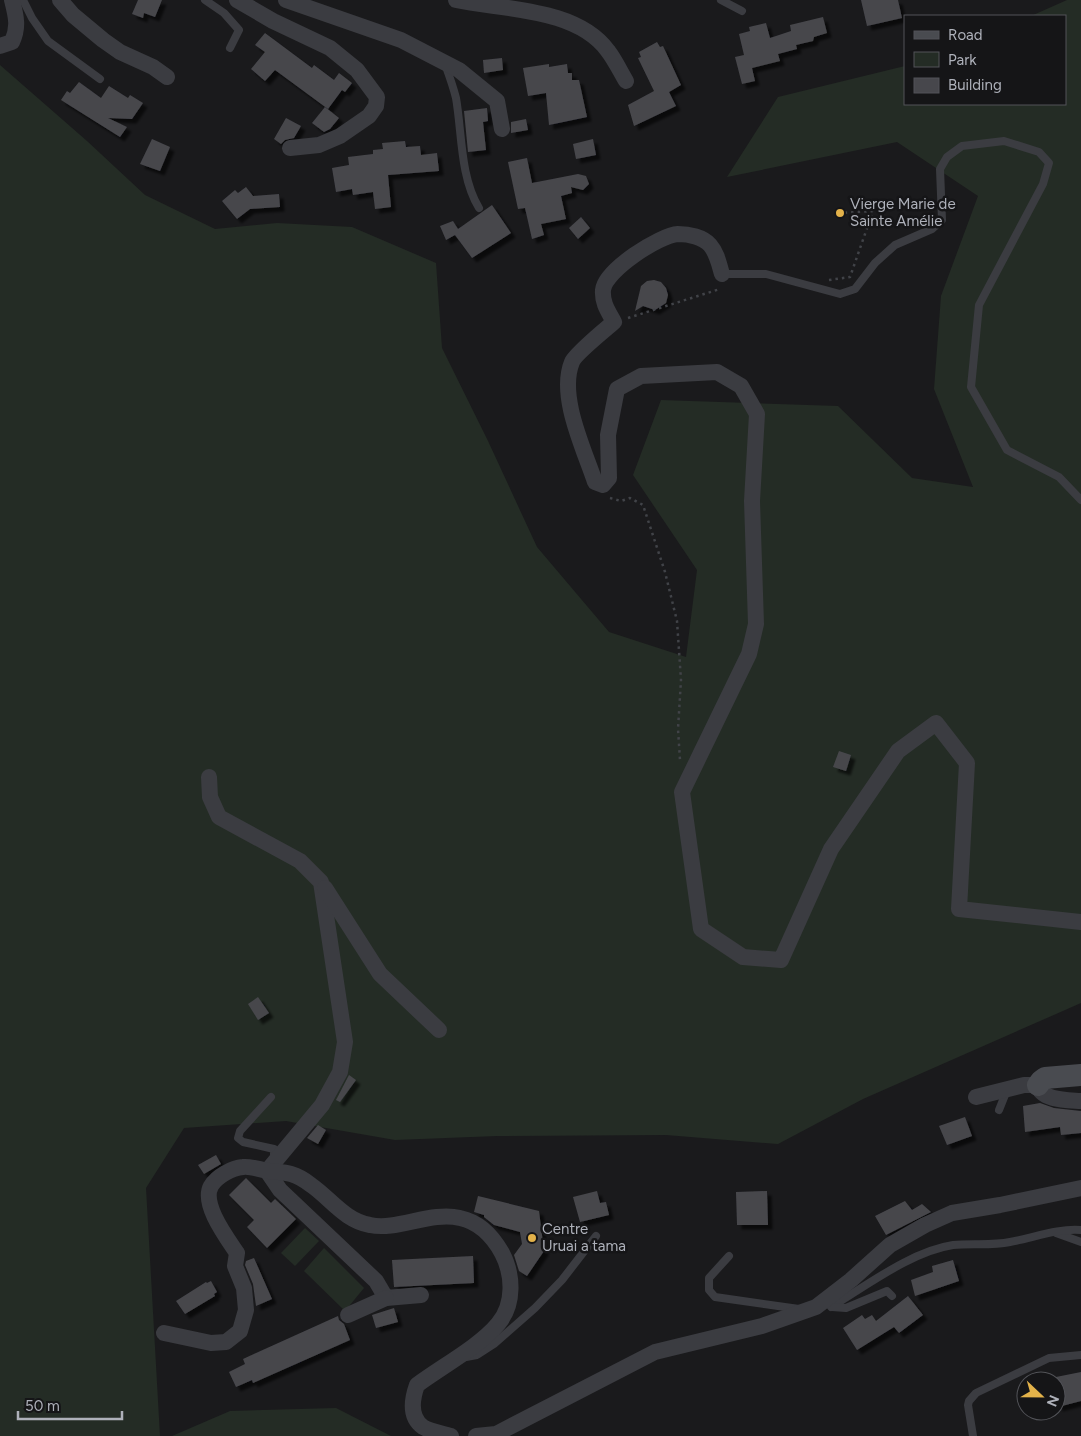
<svg xmlns="http://www.w3.org/2000/svg" width="1081" height="1436" font-family="Figtree,sans-serif">
  <style>
    .green { fill: #242c25 }
    .building { fill: #47474c; filter: url(#shadow) }
    .lines { fill: none; stroke-linecap: round; stroke-linejoin: round }
    .path { stroke: #414348; stroke-width: 2.5; stroke-dasharray: 2.5 4; stroke-linecap: butt }
    .lane { stroke: #3b3c41; stroke-width: 8 }
    .street { stroke: #3b3c41; stroke-width: 16 }
    .secondary { stroke: #494b50; stroke-width: 22 }
    .poi-dot { fill: #e3b24a; stroke: #151517; stroke-width: 2 }
    .labels { text-anchor: middle; stroke-width: 5; stroke-linejoin: round; paint-order: stroke }
    .poi-label { font-size: 15px; fill: #aeb1ba; stroke: #151517; text-anchor: start }
  </style>
  <defs>
    <filter id="shadow"><feDropShadow dx="4.5" dy="4.5" stdDeviation="1" flood-color="#0009"/></filter>
  </defs>
  <rect width="100%" height="100%" fill="#1a1a1c"/>
  <g class="green">
    <polygon points="1067,0 1081,0 1081,1003 863,1099 778,1144 666,1135 497,1136 395,1140 286,1121 184,1128 146,1188 160,1436 0,1436 0,65 87,141 145,195 215,229 277,223 352,227 436,263 442,348 488,441 537,547 609,632 686,657 697,570 633,475 661,400 838,406 912,478 973,487 934,389 941,296 978,196 897,142 727,177 778,97 905,66 905,104 1065,104 1065,16 1031,16"/>
    <polygon points="305,1228 319,1241 295,1266 281,1253"/>
    <polygon points="324,1248 364,1288 345,1311 304,1271"/>
    <polygon points="336,1408 391,1436 172,1436 230,1411"/>
  </g>
  <g class="building">
    <polygon points="138,0 162,0 155,17 144,13 143,18 132,14"/>
    <polygon points="861,0 898,0 902,18 867,26"/>
    <polygon points="823,17 827,33 814,37 813,41 796,45 797,49 778,54 780,61 752,68 755,81 742,84 735,57 744,55 739,34 750,31 749,27 766,23 770,38 791,31 790,25"/>
    <polygon points="265,33 312,68 314,65 334,80 339,73 352,83 345,92 342,90 328,109 275,70 265,81 251,69 265,52 255,45"/>
    <polygon points="657,42 660,47 663,46 681,85 669,92 676,106 634,126 628,105 654,91 638,58 641,57 639,52"/>
    <polygon points="502,58 503,70 484,73 483,60"/>
    <polygon points="549,64 549,67 567,64 568,73 572,73 572,80 579,80 587,117 549,125 546,93 528,96 523,68"/>
    <polygon points="79,82 101,98 109,86 128,98 130,95 143,103 132,119 108,118 127,127 120,137 61,100 67,91 70,93"/>
    <polygon points="325,107 339,118 330,129 324,132 312,123"/>
    <polygon points="487,108 488,121 483,122 486,150 468,152 464,111"/>
    <polygon points="286,118 301,126 294,138 285,140 281,144 274,139"/>
    <polygon points="526,119 528,130 511,133 511,122"/>
    <polygon points="152,139 170,147 160,171 140,164"/>
    <polygon points="593,139 596,155 576,159 573,144"/>
    <polygon points="405,141 406,147 420,146 421,155 437,153 439,171 388,175 391,207 375,209 373,192 353,195 352,189 336,192 332,168 349,165 348,157 373,154 373,150 383,149 382,143"/>
    <polygon points="527,158 532,183 578,174 586,176 589,184 583,190 571,187 572,193 561,196 566,219 541,224 544,235 532,239 525,208 518,209 508,162"/>
    <polygon points="246,187 253,196 279,194 280,207 250,209 237,219 222,201 235,190 238,193"/>
    <polygon points="492,205 511,233 472,258 455,235 446,240 440,226 453,221 458,229"/>
    <polygon points="581,217 590,228 578,239 569,228"/>
    <polygon points="654,280 661,282 666,288 668,295 666,303 655,310 643,306 635,311 641,286 647,281"/>
    <polygon points="839,751 851,755 846,771 833,767"/>
    <polygon points="258,997 269,1013 258,1020 248,1004"/>
    <polygon points="349,1075 356,1080 340,1102 336,1100"/>
    <polygon points="1040,1103 1054,1108 1081,1111 1081,1133 1061,1135 1060,1127 1025,1132 1023,1106"/>
    <polygon points="965,1117 972,1136 947,1145 939,1126"/>
    <polygon points="318,1125 326,1130 318,1144 307,1138"/>
    <polygon points="216,1155 221,1164 204,1174 198,1165"/>
    <polygon points="246,1178 271,1203 275,1199 296,1219 267,1248 247,1227 254,1220 229,1195"/>
    <polygon points="597,1191 600,1203 606,1202 609,1215 580,1222 573,1197"/>
    <polygon points="767,1191 768,1225 737,1225 736,1192"/>
    <polygon points="478,1196 539,1211 544,1251 527,1276 519,1271 514,1255 522,1244 520,1232 494,1225 484,1217 484,1215 474,1212"/>
    <polygon points="905,1201 912,1210 922,1204 931,1212 886,1235 875,1216"/>
    <polygon points="473,1256 474,1283 394,1287 392,1260"/>
    <polygon points="254,1258 272,1299 256,1306 253,1284 245,1265 246,1261"/>
    <polygon points="953,1260 959,1281 915,1296 911,1280 933,1272 932,1266"/>
    <polygon points="211,1281 217,1292 214,1294 215,1296 185,1314 176,1301 206,1282 207,1283"/>
    <polygon points="908,1296 923,1315 899,1333 894,1327 857,1350 843,1328 862,1315 865,1319 872,1315 876,1321"/>
    <polygon points="394,1308 398,1322 376,1328 372,1315"/>
    <polygon points="338,1316 339,1320 344,1324 350,1340 253,1383 252,1380 236,1387 229,1372 245,1364 243,1359"/>
    <polygon points="1081,1372 1081,1401 1058,1407 1056,1398 1056,1377"/>
  </g>
  <g class="lines">
    <g class="path">
      <polyline points="829,280 850,277 873,211 840,213"/>
      <polyline points="628,318 720,289"/>
      <polyline points="610,498 621,501 630,498 643,505 665,572 677,621 681,680 678,729 680,760"/>
    </g>
    <g class="lane">
      <polyline points="23,0 32,18 48,41 100,79"/>
      <polyline points="205,0 224,13 239,30 230,48"/>
      <polyline points="721,0 742,11"/>
      <path d="M445,64C449,75 453,86 456,98C462,132 460,177 479,208"/>
      <polyline points="722,274 766,274 840,294 855,289 875,263 895,245 932,229 942,220 940,169 947,157 962,146 1004,141 1039,152 1049,163 1043,184 979,305 971,387 1007,450 1059,477 1081,500"/>
      <polyline points="271,1097 240,1131 238,1138 243,1142 274,1149 274,1158"/>
      <polyline points="999,1110 1007,1090"/>
      <polyline points="1056,1233 1081,1242"/>
      <polyline points="729,1256 709,1278 709,1290 715,1297 799,1309"/>
      <path d="M831,1307C866,1286 912,1251 953,1245C972,1243 991,1246 1010,1242C1033,1238 1058,1228 1081,1230"/>
      <polyline points="832,1307 846,1308 887,1291 892,1296"/>
      <polyline points="466,1357 477,1355 494,1344 535,1308 562,1280 596,1236"/>
      <polyline points="973,1436 968,1405 969,1401 976,1393 1049,1358 1081,1355"/>
    </g>
    <g class="street">
      <polyline points="60,0 73,15 103,40 120,52 153,67 167,77"/>
      <polyline points="237,0 273,21 330,48 357,70 377,97 376,106 369,116 340,136 319,145 290,148"/>
      <polyline points="286,0 401,40 459,70 497,101 502,129"/>
      <path d="M456,0C504,10 577,8 608,51C615,60 620,71 626,81"/>
      <path d="M0,46L12,42C19,27 16,16 12,0"/>
      <path d="M722,274C719,264 717,253 710,245C703,237 689,234 678,234C660,235 605,270 603,290C602,303 608,311 614,322C606,329 575,354 572,362C558,396 584,449 595,482L603,485L609,478L608,435L617,389L641,376L717,372L741,386L757,414L752,501L756,624L749,654L682,792L701,929L743,957L781,960L831,849L898,751L936,723L967,763L959,909L1081,922"/>
      <polyline points="209,777 210,797 219,817 300,861 321,882 345,1042 340,1072 322,1105 267,1171 280,1190 376,1281 386,1298 421,1295"/>
      <polyline points="325,888 380,974 439,1030"/>
      <path d="M976,1097L1024,1085H1038C1041,1101 1068,1100 1081,1101"/>
      <polyline points="348,1315 386,1298"/>
      <path d="M164,1333L211,1343L226,1342L240,1331L246,1310L244,1288L235,1266L237,1253C227,1238 201,1204 211,1186C217,1176 232,1168 243,1167C251,1166 261,1170 269,1171C276,1172 284,1172 291,1174C298,1176 306,1181 311,1185C330,1198 345,1221 370,1225C397,1231 431,1211 460,1218C479,1222 492,1235 502,1253C513,1274 515,1304 498,1324C480,1346 441,1367 417,1385C412,1399 409,1417 423,1427C431,1432 443,1433 451,1436"/>
      <polyline points="476,1436 496,1434 655,1352 762,1326 816,1307 851,1280 890,1245 925,1225 952,1213 1000,1205 1081,1188"/>
    </g>
    <polyline class="secondary" points="1038,1085 1041,1081 1045,1078 1081,1075"/>
  </g>
  <g class="poi-dot">
    <circle cx="840" cy="213" r="5"/>
    <circle cx="532" cy="1238" r="5"/>
  </g>
  <g class="labels">
    <g class="poi-label">
      <text x="850" y="209">Vierge Marie de<tspan x="850" dy="17">Sainte Amélie</tspan></text>
      <text x="542" y="1234">Centre<tspan x="542" dy="17">Uruai a tama</tspan></text>
    </g>
  </g>
  <rect x="904" y="15" width="162" height="90" fill="#151517" stroke="#525358"/>
  <rect x="914" y="31" width="25" height="8" fill="#494b50" stroke="#525358"/>
  <text x="948" y="40" font-size="15" fill="#aeb1ba">Road</text>
  <rect x="914" y="52" width="25" height="15" fill="#242c25" stroke="#525358"/>
  <text x="948" y="65" font-size="15" fill="#aeb1ba">Park</text>
  <rect x="914" y="78" width="25" height="15" fill="#47474c" stroke="#525358"/>
  <text x="948" y="90" font-size="15" fill="#aeb1ba">Building</text>
  <g transform="translate(1041 1396) rotate(112)"><circle r="24" fill="#151517" stroke="#525358"/>
  <path d="M0-4L9 19L0 12L-9 19Z" fill="#e3b24a"/>
  <text y="-8" font-size="14" font-weight="bold" text-anchor="middle" fill="#aeb1ba">N</text>
  </g>
  <path d="M18 1411v8h104v-8" fill="none" stroke="#aeb1ba" stroke-width="2.5"/>
  <text x="25" y="1411" font-size="15" fill="#aeb1ba" stroke="#151517" stroke-width="4" paint-order="stroke">50 m</text>
</svg>
